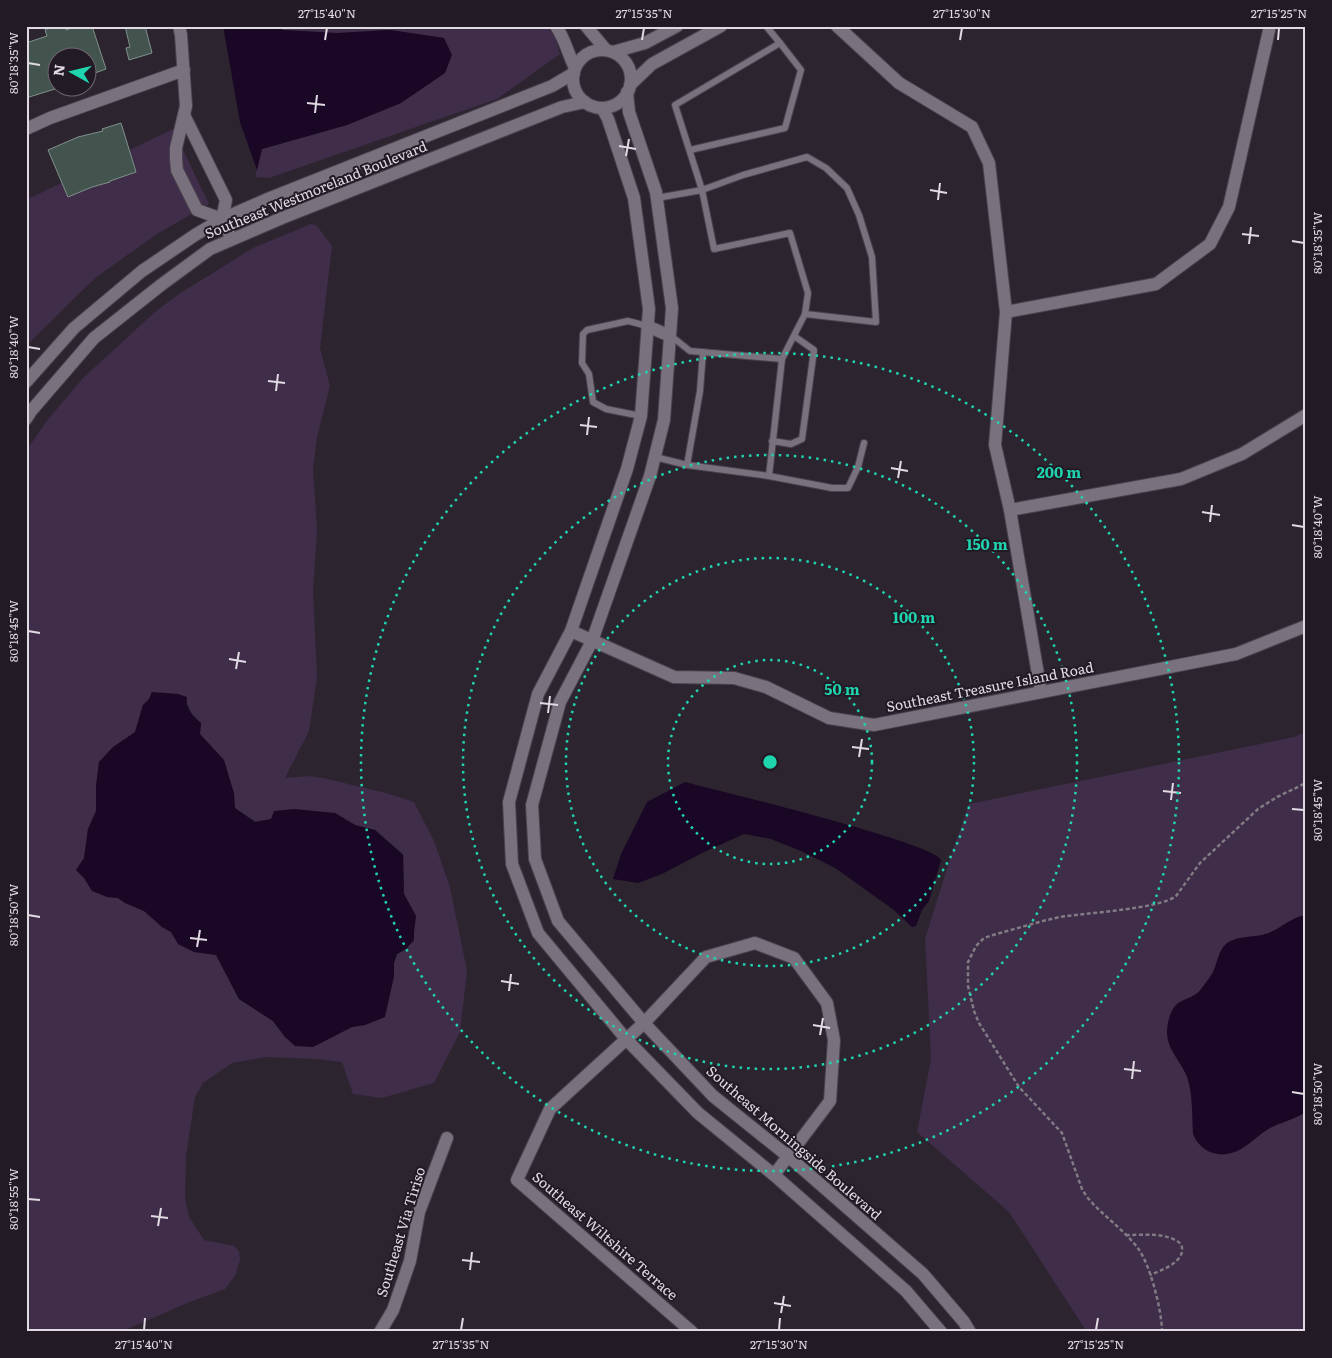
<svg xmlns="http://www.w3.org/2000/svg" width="1332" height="1358" font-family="Literata,serif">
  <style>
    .green { fill: #3f2d49; fill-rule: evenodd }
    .water { fill: #1a0725 }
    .building { fill: #43534e; stroke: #7f918b }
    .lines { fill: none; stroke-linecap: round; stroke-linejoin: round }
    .lane-casing { stroke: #49434d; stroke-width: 8 }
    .street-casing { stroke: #49434d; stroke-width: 14 }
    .secondary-casing { stroke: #49434d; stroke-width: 14 }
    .path { stroke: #817b84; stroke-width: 2.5; stroke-dasharray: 4 2.5; stroke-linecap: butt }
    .lane { stroke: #79717e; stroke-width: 6 }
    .street { stroke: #79717e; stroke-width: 12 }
    .secondary { stroke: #79717e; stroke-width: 12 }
    .ticks { fill: none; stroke: #e0dbe2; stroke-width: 2 }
    .ring { fill: none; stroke: #1fd5b0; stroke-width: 2.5; stroke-dasharray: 2.5 5 }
    .labels { text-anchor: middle; stroke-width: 4; stroke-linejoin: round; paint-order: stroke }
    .street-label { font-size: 14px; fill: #e0dbe2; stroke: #221b26 }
    .centre { fill: #1fd5b0; stroke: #221b26; stroke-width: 2.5 }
    .ring-label { font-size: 15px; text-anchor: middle; font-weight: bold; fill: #1fd5b0; stroke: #221b26; stroke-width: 4; stroke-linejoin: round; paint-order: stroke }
    .neatline { fill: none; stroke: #e0dbe2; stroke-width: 2 }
    .ticks-label { font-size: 12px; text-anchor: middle; fill: #e0dbe2 }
  </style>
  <rect width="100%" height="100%" fill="#2c2530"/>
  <g class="green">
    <polygon points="281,26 547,26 555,38 560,54 497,99 269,178 255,177 262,149 347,125 401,103 444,38 390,30 337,33 282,30"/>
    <polygon points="173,129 209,204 157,234 95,278 26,346 26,200"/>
    <path d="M311,224L317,226L332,246L320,348L330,386L317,437L313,470L317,529L313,592L317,677L309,731L285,778L310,776L323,778L386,793L414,802L434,841L450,887L467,971L460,1032L434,1083L382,1098L353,1094L342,1062L317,1059L266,1057L232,1063L203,1083L195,1097L186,1156L185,1198L189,1217L204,1240L234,1246L239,1251L240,1260L235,1276L225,1289L187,1303L121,1332H26V451L49,418L84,377L155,312L179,294L253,248ZM152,692L186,702L192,714L201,723L200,734C217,754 233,782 235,808L256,822L271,819L335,813L355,825L375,830L403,854L404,894L416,916L414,932V939L406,949L397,954L394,963V976L384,1017L365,1025L352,1027L313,1047L285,1037L273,1021L239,999L216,955L194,952L179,944L171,932L162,927L144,911L125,903L118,898L107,897L92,890L84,878L76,870L84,858L88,829L96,811V786L99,762L135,732L143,705L149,699Z"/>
    <polygon points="1306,732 1306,1332 1087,1332 1009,1212 917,1132 931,1059 925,939 951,856 969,804 1294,737"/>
  </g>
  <g class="water">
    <polygon points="223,26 281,26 282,30 337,33 390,30 444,38 452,55 445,73 401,103 347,125 262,149 257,170 240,122"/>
    <path d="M152,692L178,694L187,697C185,708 193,716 201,723L200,734L224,760L234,793L235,808L255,822L271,819L274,811L294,809L335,813L355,825L375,830L403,855L404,894L416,916L414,932V940L406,949L397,954L394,963V976L385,1017L365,1025L352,1027L313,1047L295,1046L285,1037L273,1021L239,999L216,955L194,952L178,944L171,932L162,927L144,911L125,903L118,898L107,897L92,891L84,878L76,870L84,858L88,829L96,811V786L99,762L113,747L135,732L143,705L149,699Z"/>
    <path d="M685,782C716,790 935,843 941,860L929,901L922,910L916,926L912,927L894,910L835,868L801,851L771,839L744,834L702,853L662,874L638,883L613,879L621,854L647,802Z"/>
    <path d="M1306,915V1112C1293,1120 1282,1122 1270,1128C1259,1134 1252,1143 1241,1149C1222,1160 1201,1154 1193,1134C1192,1116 1193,1094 1187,1077C1181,1061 1167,1050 1167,1032C1167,1023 1171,1006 1180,1002C1191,996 1196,997 1204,985C1207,981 1210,977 1213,972C1217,964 1218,952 1225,945C1235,935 1253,938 1265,934C1280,930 1290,917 1306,915Z"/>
  </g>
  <g class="building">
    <polygon points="54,26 65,26 66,30 77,26 92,26 106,69 95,73 93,67 88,69 88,58 58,58 58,88 26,98 26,43 47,36 45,30"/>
    <polygon points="125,26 145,26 152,53 129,60 126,48 130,47"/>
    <polygon points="121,123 136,172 110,181 110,182 92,187 68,197 48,150 78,137 103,131 102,129"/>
  </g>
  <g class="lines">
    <g class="lane-casing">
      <g id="lane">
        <polyline points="766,26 780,43 675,105 702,190 743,175 807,157 826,168 847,188 859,215 872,257 876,322 805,314"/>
        <polyline points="690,150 785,128 801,70 780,43"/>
        <polyline points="671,336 690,351 782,359"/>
        <polyline points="641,416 606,409 593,402 589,374 582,363 583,334 587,330 628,321 647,326"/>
        <polyline points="772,441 791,444 802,439 814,350 794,336"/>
        <polyline points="655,457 687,465 769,476 782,359 805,314 808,293 790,233 714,249 702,190 657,198"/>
        <polyline points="687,465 700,391 703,352"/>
        <polyline points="769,476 832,488 848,488 858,467 864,443"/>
      </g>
    </g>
    <g class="street-casing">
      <g id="street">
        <polyline points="179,26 181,35 186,106 176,148 176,159 177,170 197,210 222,219"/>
        <polyline points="837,26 899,83 972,127 989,163 1006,312 995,445 1010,510 1041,692"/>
        <polyline points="627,92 629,112 656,192 672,308 664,420 650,476 592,641 560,702 532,805 535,859 558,921 644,1023 713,1096 789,1157 923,1274 964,1322 970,1332"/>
        <polyline points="602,108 608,119 634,198 649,309 641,416 627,469 571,631 538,694 509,802 512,864 538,933 626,1039 698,1113 774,1175 906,1291 941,1332"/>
        <polyline points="185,117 226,200 222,219 232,239"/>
        <polyline points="26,129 50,118 184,70"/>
        <polyline points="1006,312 1156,284 1210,244 1229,207 1270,26"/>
        <polyline points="647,326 670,336"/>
        <polyline points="1010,510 1181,479 1242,454 1306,415"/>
        <polyline points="571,631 674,677 734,678 766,687 829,718 874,725 1236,654 1306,626"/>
        <polyline points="380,1332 393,1310 410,1261 419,1212 447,1138"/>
        <polyline points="692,1332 517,1180 550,1109 644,1023 706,957 755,943 794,958 827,1003 834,1040 830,1101 774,1175"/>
      </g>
    </g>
    <g class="secondary-casing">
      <g id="secondary">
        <path d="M556,26C565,39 568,54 575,68"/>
        <polyline points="586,26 606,50"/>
        <circle cx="602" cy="79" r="29"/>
        <polyline points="613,52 645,43 677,26"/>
        <polyline points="630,85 652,64 721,26"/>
        <polyline points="26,382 74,328 142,271 195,235 222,219 270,198 552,86 574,73"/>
        <polyline points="26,419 31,411 94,338 161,285 210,249 282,218 562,107 585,102"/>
      </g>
    </g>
    <g class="path">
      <path d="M1126,1235C1143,1235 1168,1232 1181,1244C1188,1261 1162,1270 1150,1275"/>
      <path d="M1162,1332C1162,1311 1150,1263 1137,1247C1122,1228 1102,1215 1087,1197L1082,1189L1062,1133L1019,1087L979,1023L974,1011L968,986V962L976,946L984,938L993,935C1015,929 1037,922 1060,917C1084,913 1160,909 1176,896L1200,863L1258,809L1277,797L1306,783"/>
    </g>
    <use href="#lane" class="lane"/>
    <use href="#street" class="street"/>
    <use href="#secondary" class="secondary"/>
  </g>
  <path class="ticks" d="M325,40L327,28M642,40L644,28M960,40L962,28M1278,40L1279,28M28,63L40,65M307,103L325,105M315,113L317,95M619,146L636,149M626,156L629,139M930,190L947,193M938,200L940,183M1242,234L1259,236M1292,241L1304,243M1249,244L1251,227M28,347L40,349M268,381L285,383M276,391L278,374M580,425L597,427M587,435L589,417M891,468L908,471M898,478L901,461M1202,512L1220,515M1210,522L1212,505M1292,525L1304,527M28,631L40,633M229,659L246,662M236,669L239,652M540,703L558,705M548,713L550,696M852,747L869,749M859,757L862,739M1163,791L1181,793M1171,800L1173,783M1292,809L1304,810M28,915L40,917M190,938L207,940M197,947L200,930M501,981L519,984M509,991L511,974M813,1025L830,1028M820,1035L823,1018M1124,1069L1141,1071M1132,1079L1134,1061M1292,1092L1304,1094M28,1199L40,1200M151,1216L168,1218M158,1226L161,1208M462,1260L480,1262M470,1270L472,1252M774,1303L791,1306M781,1313L784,1296M144,1330L145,1318M461,1330L463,1318M779,1330L780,1318M1096,1330L1098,1318"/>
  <g class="ring">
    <circle cx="770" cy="762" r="102"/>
    <circle cx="770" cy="762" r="204"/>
    <circle cx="770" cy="762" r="307"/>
    <circle cx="770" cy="762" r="409"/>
  </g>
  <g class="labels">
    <g class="street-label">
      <text transform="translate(316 190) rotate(-22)" y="5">Southeast Westmoreland Boulevard</text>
      <text transform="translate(990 687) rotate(-11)" y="5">Southeast Treasure Island Road</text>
      <text transform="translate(794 1143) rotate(41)" y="5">Southeast Morningside Boulevard</text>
      <text transform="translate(401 1232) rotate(-73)" y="5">Southeast Via Tiriso</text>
      <text transform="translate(605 1236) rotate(41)" y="5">Southeast Wiltshire Terrace</text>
    </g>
  </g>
  <circle cx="770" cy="762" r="8" class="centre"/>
  <g class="ring-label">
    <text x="1059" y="478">200 m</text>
    <text x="987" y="550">150 m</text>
    <text x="914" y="623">100 m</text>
    <text x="842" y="695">50 m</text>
  </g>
  <rect width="1332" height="1358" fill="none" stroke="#221b26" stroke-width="55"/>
  <g transform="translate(72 72) rotate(278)"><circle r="24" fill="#221b26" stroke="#6e6871"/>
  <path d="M0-4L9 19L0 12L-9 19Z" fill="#1fd5b0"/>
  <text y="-8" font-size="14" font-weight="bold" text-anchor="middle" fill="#e0dbe2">N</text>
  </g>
  <rect x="28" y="28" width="1276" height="1302" class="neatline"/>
  <g class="ticks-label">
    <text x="327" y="18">27°15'40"N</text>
    <text x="644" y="18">27°15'35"N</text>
    <text x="962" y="18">27°15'30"N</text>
    <text x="1279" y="18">27°15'25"N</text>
    <text transform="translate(14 63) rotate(-90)" y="4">80°18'35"W</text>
    <text transform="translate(1318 243) rotate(-90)" y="4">80°18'35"W</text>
    <text transform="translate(14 347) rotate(-90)" y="4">80°18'40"W</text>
    <text transform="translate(1318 527) rotate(-90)" y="4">80°18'40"W</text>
    <text transform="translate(14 631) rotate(-90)" y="4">80°18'45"W</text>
    <text transform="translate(1318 810) rotate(-90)" y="4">80°18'45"W</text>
    <text transform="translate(14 915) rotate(-90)" y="4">80°18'50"W</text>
    <text transform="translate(1318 1094) rotate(-90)" y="4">80°18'50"W</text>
    <text transform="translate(14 1199) rotate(-90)" y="4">80°18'55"W</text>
    <text x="144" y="1349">27°15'40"N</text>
    <text x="461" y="1349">27°15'35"N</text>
    <text x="779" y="1349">27°15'30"N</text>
    <text x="1096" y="1349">27°15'25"N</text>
  </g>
</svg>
